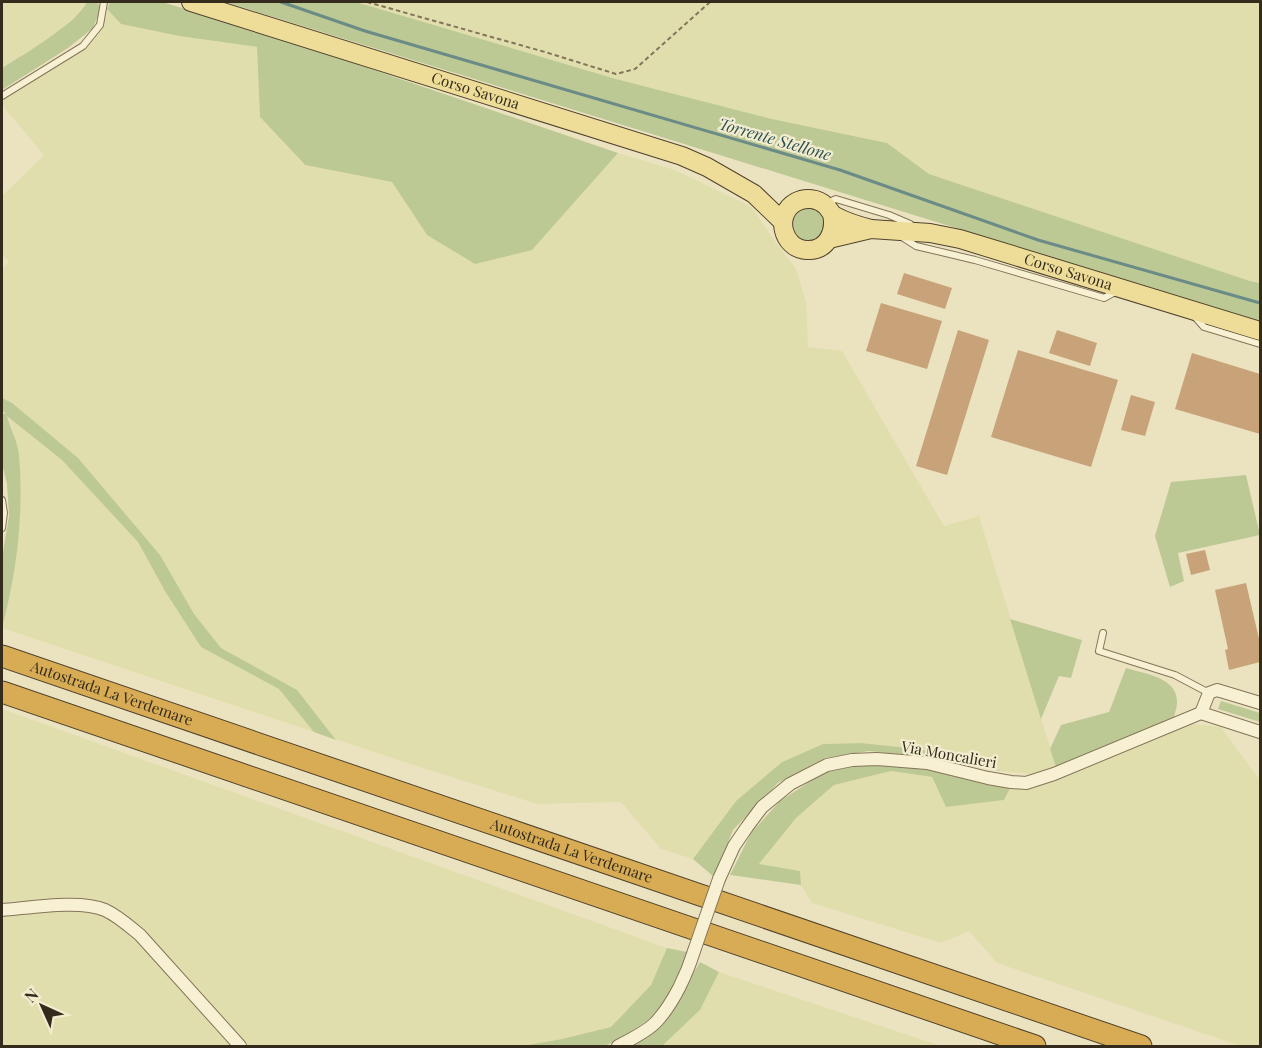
<svg xmlns="http://www.w3.org/2000/svg" width="1262" height="1048" font-family="'Playfair Display',serif">
  <style>
    .farmland { fill: #e1deae }
    .green { fill: #bdc995 }
    .lines { fill: none; stroke-linecap: round; stroke-linejoin: round }
    .stream { stroke: #6b8b87; stroke-width: 3 }
    .building { fill: #c8a278 }
    .lane-casing { stroke: #847459; stroke-width: 8 }
    .street-casing { stroke: #847459; stroke-width: 14 }
    .primary-casing { stroke: #51422d; stroke-width: 20 }
    .highway-casing { stroke: #51422d; stroke-width: 23 }
    .path { stroke: #847459; stroke-width: 2; stroke-dasharray: 4.5 3; stroke-linecap: butt }
    .lane { stroke: #f7f0d3; stroke-width: 6 }
    .street { stroke: #f7f0d3; stroke-width: 12 }
    .primary { stroke: #ed9; stroke-width: 18 }
    .highway { stroke: #d8ac54; stroke-width: 21 }
    .street-bridge-casing { stroke: #847459; stroke-width: 14; stroke-linecap: butt }
    .street-bridge { stroke: #f7f0d3; stroke-width: 12 }
    .labels { text-anchor: middle; stroke-width: 4.5; stroke-linejoin: round; paint-order: stroke }
    .street-label { font-size: 15px; fill: #342b1d; stroke: #f3edd0 }
    .water-label { font-size: 16px; font-style: italic; fill: #2d5153; stroke: #f3edd0 }
  </style>
  <rect width="100%" height="100%" fill="#ebe3c0"/>
  <g class="farmland">
    <polygon points="2,2 87,2 84,7 58,32 2,68"/>
    <polygon points="356,2 1260,2 1260,283 1250,281 929,174 887,143 772,119 616,79"/>
    <polygon points="107,9 121,24 179,36 257,47 260,117 304,165 392,182 427,235 532,250 618,153 675,170 752,207 772,237 796,269 806,301 808,347 842,351 944,526 979,516 1056,767 1031,774 1000,771 989,764 918,749 861,743 823,744 782,762 736,801 693,859 661,849 621,802 537,804 407,763 2,628 10,595 20,521 19,452 7,415 2,414 2,269 9,262 2,254 2,196 44,155 2,105 2,99 85,47 102,25"/>
    <polygon points="2,709 667,948 651,985 611,1027 562,1039 522,1046 246,1046 116,909 88,899 2,905"/>
    <polygon points="1192,724 1221,727 1260,780 1260,1046 1240,1046 997,963 969,931 941,943 812,903 801,885 800,871 759,864 796,818 834,785 891,771 932,777 946,807 1004,800 1010,788 1025,790"/>
    <polygon points="73,910 103,914 126,928 147,948 233,1046 2,1046 2,916"/>
    <polygon points="719,972 941,1046 662,1046 700,1010"/>
  </g>
  <g class="green">
    <path d="M87,2H98L100,10L93,28L68,48L2,90V68C24,54 76,24 87,2Z"/>
    <polygon points="110,2 162,2 256,30 618,153 532,250 475,264 427,235 392,182 305,165 260,117 257,47 179,36 121,24 107,9"/>
    <polygon points="225,2 356,2 616,79 772,119 887,143 929,174 1250,281 1260,283 1260,322"/>
    <polygon points="817,205 829,221 816,243 796,241 789,217 793,211"/>
    <path d="M2,398L12,403L78,458L160,555L194,614L221,648L297,690L336,740L314,732L279,689L201,647L165,591L138,542L62,460L7,416C10,428 18,442 19,455C24,513 17,572 2,628V558L9,516L7,484L2,464V414H6L2,410Z"/>
    <polygon points="1246,475 1260,535 1178,553 1184,581 1170,587 1155,536 1171,482"/>
    <polygon points="1010,619 1082,640 1071,678 1059,676 1041,719"/>
    <path d="M1126,668C1145,674 1178,677 1177,703C1177,707 1175,712 1174,717L1056,767L1050,749L1061,725L1109,712Z"/>
    <polygon points="1221,701 1260,713 1260,722 1218,709"/>
    <polygon points="861,743 918,749 989,764 1000,771 916,756 869,751 825,758 778,783 733,830 714,877 693,859 736,801 782,762 823,744"/>
    <polygon points="877,761 935,771 1010,788 1004,800 946,807 932,777 891,771 834,785 796,818 759,864 800,871 801,885 730,875 751,833 780,801 825,772"/>
    <polygon points="667,948 687,952 680,981 658,1013 619,1040 604,1046 522,1046 562,1039 611,1027 651,985"/>
    <polygon points="700,962 719,972 700,1010 662,1046 631,1046 636,1044 668,1015"/>
  </g>
  <g class="lines">
    <polyline class="stream" points="281,2 365,31 840,170 1038,240 1260,303"/>
  </g>
  <g class="building">
    <polygon points="904,273 952,288 945,309 897,294"/>
    <polygon points="881,303 942,321 927,369 866,351"/>
    <polygon points="958,330 989,340 947,475 916,466"/>
    <polygon points="1057,330 1097,343 1090,366 1049,353"/>
    <polygon points="1018,350 1118,380 1091,467 991,437"/>
    <polygon points="1192,353 1260,374 1260,434 1175,409"/>
    <polygon points="1131,395 1155,402 1145,436 1121,430"/>
    <polygon points="1205,550 1210,570 1191,575 1186,554"/>
    <polygon points="1246,583 1260,643 1260,662 1229,670 1225,650 1228,649 1215,590"/>
  </g>
  <g class="lines">
    <g class="lane-casing">
      <g id="lane">
        <polyline points="2,96 83,46 100,25 104,2"/>
        <polyline points="827,203 836,199 889,215 910,224"/>
        <polyline points="902,237 916,246 975,260 1104,298 1115,292"/>
        <polyline points="1195,317 1204,327 1260,344"/>
        <polyline points="2,500 4,513 2,528"/>
        <polyline points="1103,633 1099,651 1175,675 1209,693"/>
      </g>
    </g>
    <g class="street-casing">
      <g id="street">
        <polyline points="1201,713 1209,693 1217,690 1260,703"/>
        <polyline points="719,879 734,846 747,827 762,807 790,784 827,765 852,760 877,759 927,763 988,778 1011,782 1026,783 1054,774 1201,713 1260,732"/>
        <path d="M2,910C29,908 80,899 105,910C118,916 129,926 140,935L240,1046"/>
        <path d="M618,1046C628,1041 650,1029 657,1021C674,1002 687,974 694,951"/>
      </g>
    </g>
    <g class="primary-casing">
      <g id="primary">
        <path id="s1" d="M191,2L682,156L707,167L754,194L783,222"/>
        <path d="M832,214C836,232 827,251 807,250C782,249 774,214 796,202C805,197 818,198 826,206C830,210 831,214 835,216C846,222 859,226 871,229"/>
        <path id="s2" d="M829,239L871,229L930,233L960,239L1260,331"/>
      </g>
    </g>
    <g class="highway-casing">
      <g id="highway">
        <path id="s3" d="M2,656L1141,1046"/>
        <polyline points="2,692 1035,1046"/>
      </g>
    </g>
    <polyline class="path" points="367,2 545,52 616,74 635,69 710,2"/>
    <use href="#lane" class="lane"/>
    <use href="#street" class="street"/>
    <use href="#primary" class="primary"/>
    <use href="#highway" class="highway"/>
    <g class="street-bridge-casing">
      <polyline id="street-bridge" points="694,951 719,879"/>
    </g>
    <use href="#street-bridge" class="street-bridge"/>
  </g>
  <g class="labels">
    <g class="street-label">
      <text dy="5" stroke="none"><textPath href="#s1" startOffset="298">Corso Savona</textPath></text>
      <text dy="5" stroke="none"><textPath href="#s2" startOffset="246">Corso Savona</textPath></text>
      <text dy="5" stroke="none"><textPath href="#s3" startOffset="116">Autostrada La Verdemare</textPath></text>
      <text transform="translate(949 755) rotate(10)" y="5">Via Moncalieri</text>
      <text dy="5" stroke="none"><textPath href="#s3" startOffset="602">Autostrada La Verdemare</textPath></text>
    </g>
    <g class="water-label">
      <text transform="translate(775 139) rotate(16)" y="6">Torrente Stellone</text>
    </g>
  </g>
  <rect width="1262" height="1048" fill="none" stroke="#342b1d" stroke-width="6"/>
  <g transform="translate(42 1006) rotate(315)" stroke="#f3edd0" stroke-width="4.5" paint-order="stroke">
  <path d="M0-4.5L10 22L0 15L-10 22Z" fill="#342b1d"/>
  <text y="-9" font-size="16" font-weight="bold" text-anchor="middle" fill="#342b1d">N</text>
  </g>
</svg>
